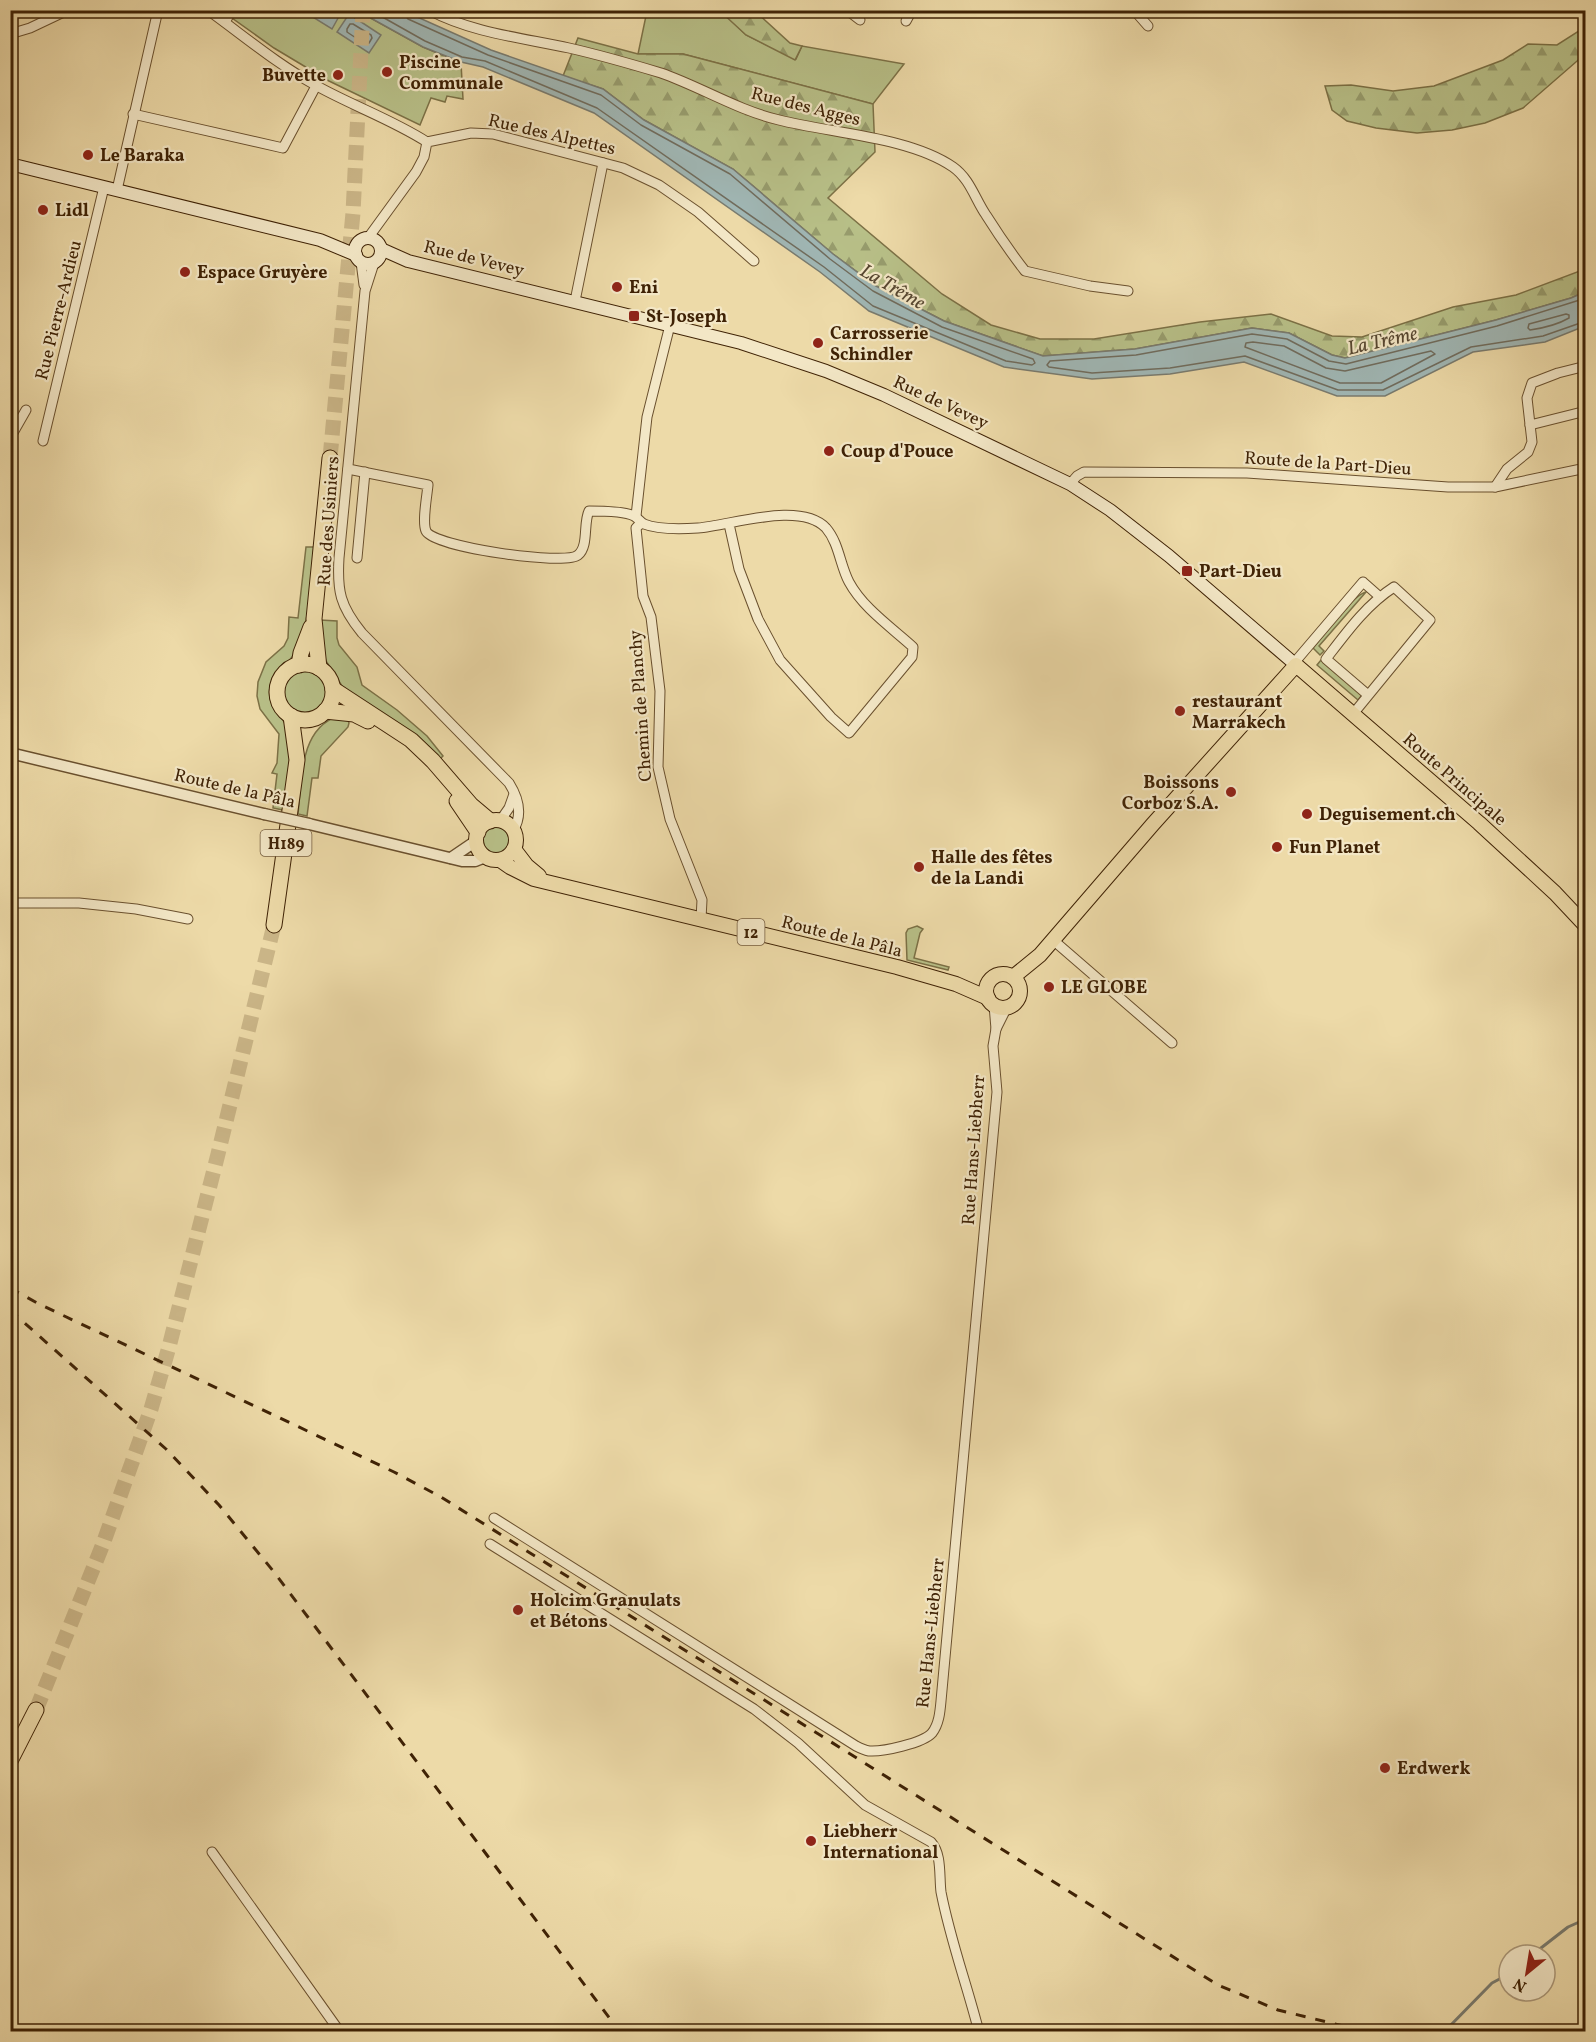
<svg xmlns="http://www.w3.org/2000/svg" width="1596" height="2042" font-family="Vollkorn,serif">
  <style>
    .green { fill: #b8c088; stroke: #7c7146; stroke-width: 1.5 }
    .forest { fill: url(#forest-firs); stroke: #7c7146; stroke-width: 1.5 }
    .water { fill: #a0b7b5; stroke: #797b6f; stroke-width: 1.5 }
    .lines { fill: none; stroke-linecap: round; stroke-linejoin: round }
    .shore { stroke: #706c5d; stroke-width: 1.5 }
    .stream { stroke: #797b6f; stroke-width: 3 }
    .trunk-tunnel { stroke: #cab587; stroke-width: 15; stroke-dasharray: 15 8; stroke-linecap: butt }
    .minor-casing { stroke: #6a502e; stroke-width: 11 }
    .tertiary-casing { stroke: #6a502e; stroke-width: 13 }
    .secondary-casing { stroke: #3f2205; stroke-width: 14 }
    .primary-casing { stroke: #3f2205; stroke-width: 16 }
    .trunk-casing { stroke: #3f2205; stroke-width: 17 }
    .minor { stroke: #f3e7c6; stroke-width: 9 }
    .tertiary { stroke: #f3e7c6; stroke-width: 10 }
    .secondary { stroke: #f3e7c6; stroke-width: 12 }
    .primary { stroke: #eddaa8; stroke-width: 14 }
    .trunk { stroke: #eddaa8; stroke-width: 15 }
    .rail { stroke: #3f2205; stroke-width: 3; stroke-dasharray: 10 10; stroke-linecap: butt }
    .tertiary-bridge-casing { stroke: #6a502e; stroke-width: 13; stroke-linecap: butt }
    .tertiary-bridge { stroke: #f3e7c6; stroke-width: 10 }
    .poi-dot { fill: #8f2418; stroke: #f3e7c6; stroke-width: 2 }
    .labels { text-anchor: middle; stroke-width: 4.5; stroke-linejoin: round; paint-order: stroke }
    .shield { fill: #f3e7c6; stroke: #755d3f; stroke-width: 1.5 }
    .shield-label { font-size: 16px; font-weight: bold; fill: #3f2205 }
    .poi-label { font-size: 18px; font-weight: bold; fill: #3f2205; stroke: #f3e7c6; text-anchor: start }
    .street-label { font-size: 18px; fill: #3f2205; stroke: #f3e7c6 }
    .water-label { font-size: 20px; font-style: italic; fill: #574731; stroke: #f3e7c6 }
  </style>
  <defs>
    <pattern id="forest-firs" width="22" height="20" patternUnits="userSpaceOnUse" patternTransform="scale(1.5)"><rect width="22" height="20" fill="#b8c088"/><path d="M5 1l3.5 6h-7zM16 11l3.5 6h-7z" fill="#979c6d"/></pattern>
  </defs>
  <rect width="100%" height="100%" fill="#eddaa8"/>
  <filter id="stains"><feTurbulence type="fractalNoise" baseFrequency=".00333" numOctaves="4"/><feColorMatrix values="0 0 0 0 .2 0 0 0 0 .09 0 0 0 0 .02 0 0 0 .5 -.17"/></filter>
  <radialGradient id="worn" r=".72"><stop offset=".6" stop-color="#630" stop-opacity="0"/><stop offset="1" stop-color="#630" stop-opacity=".3"/></radialGradient>
  <g class="green">
    <polygon points="720,10 746,35 796,59 802,46 904,64 873,104 683,54 638,54 647,11"/>
    <polygon points="236,11 358,11 423,47 461,63 463,99 447,96 445,102 431,98 420,125 329,81 274,48 232,18"/>
    <path d="M306,547H314C310,579 311,623 296,651C289,665 273,670 270,687C266,707 282,713 287,728C294,754 286,785 283,810L273,808L277,774L272,773L277,763L279,734L260,709L257,696L258,682L266,662L284,646L288,638L289,617L298,618Z"/>
    <path d="M1366,592L1319,646L1324,651L1320,655L1313,648C1324,635 1351,596 1366,592Z"/>
    <polygon points="320,620 337,621 337,638 339,645 357,667 362,685 397,710 427,736 443,756 439,760 342,686 326,661 323,651"/>
    <polygon points="1321,660 1362,695 1358,700 1317,665"/>
    <circle cx="305" cy="692" r="22"/>
    <path d="M338,716L347,717L349,723L348,727L321,756L318,778H312L307,816L298,814C302,780 299,729 338,716Z"/>
    <circle cx="496" cy="840" r="14"/>
    <polygon points="917,926 923,929 920,933 914,958 949,967 948,970 907,960 906,933 908,929"/>
  </g>
  <g class="forest">
    <polygon points="720,11 755,11 790,43 802,46 795,60 746,35"/>
    <polygon points="1585,25 1584,55 1523,108 1485,123 1452,130 1417,133 1376,128 1347,121 1332,110 1325,86 1351,85 1393,91 1434,86 1503,60 1528,44 1557,45 1579,31"/>
    <polygon points="578,38 638,54 683,54 873,104 875,152 828,198 942,294 991,325 1040,339 1094,339 1200,322 1271,314 1332,336 1362,337 1453,307 1516,295 1585,269 1585,292 1571,298 1496,320 1345,358 1332,355 1289,333 1252,328 1135,349 1043,356 944,321 876,286 833,254 733,169 644,120 603,89 563,76"/>
  </g>
  <g class="water">
    <polygon points="342,11 332,29 303,11 342,10"/>
    <polygon points="358,11 404,11 491,50 603,89 644,120 733,169 833,254 876,286 944,321 1043,356 1135,349 1252,328 1289,333 1332,355 1345,358 1496,320 1571,298 1585,292 1585,326 1545,342 1473,352 1385,396 1337,396 1244,362 1170,374 1092,379 1004,367 869,311 820,272 594,113 483,67 461,62 423,47"/>
    <polygon points="349,14 381,35 369,53 337,32"/>
  </g>
  <g class="lines">
    <g class="shore">
      <polyline points="370,10 425,41 462,57 485,61 597,108 824,267 873,306 1006,361 1032,365 1035,363 1033,359 942,327 873,291 830,259 730,174 641,125 601,95 488,55 408,19 405,15 404,10"/>
      <polygon points="350,24 353,24 371,35 372,38 369,43 365,44 347,32 347,29"/>
      <polyline points="1586,298 1497,326 1346,364 1329,361 1287,339 1252,334 1136,355 1050,361 1047,365 1049,367 1092,373 1170,368 1245,356 1338,390 1383,390 1471,347 1543,336 1586,321"/>
      <path d="M1566,314L1569,315V318C1557,325 1544,328 1530,330L1528,328L1529,324Z"/>
      <polygon points="1253,342 1284,346 1326,368 1345,371 1431,351 1435,354 1381,383 1340,383 1245,347 1246,343"/>
    </g>
    <g class="stream">
      <polyline points="1532,1955 1568,1927 1586,1919"/>
      <polyline points="1444,2032 1492,1983 1509,1974"/>
    </g>
    <g class="trunk-tunnel">
      <polyline points="330,458 353,213 363,10"/>
      <polyline points="36,1710 103,1544 151,1409 169,1347 218,1154 274,925"/>
    </g>
    <g class="minor-casing">
      <g id="minor">
        <path d="M208,10C244,36 278,65 317,86C353,106 393,120 427,142"/>
        <path d="M429,10C472,33 523,38 569,48C600,55 631,64 661,73C701,87 737,110 779,120C830,133 910,137 953,167C970,179 975,199 986,215C998,234 1011,253 1025,271L1090,286L1128,291"/>
        <polyline points="847,10 860,20"/>
        <polyline points="1134,10 1148,26"/>
        <polyline points="906,21 912,10"/>
        <polyline points="225,22 232,10"/>
        <polyline points="10,34 30,28 68,10"/>
        <polyline points="133,114 283,148 316,86"/>
        <polyline points="117,190 158,10"/>
        <polyline points="368,238 416,172 424,157 427,142 471,133 493,134 623,168 659,185 698,212 754,261"/>
        <polyline points="361,262 364,285"/>
        <path d="M374,263L365,291L339,558C337,591 340,606 362,633L509,783C519,799 523,815 513,831"/>
        <polyline points="575,301 603,163"/>
        <polyline points="1530,425 1586,411"/>
        <polyline points="10,438 26,410"/>
        <polyline points="43,441 104,187"/>
        <path d="M348,469L428,485C427,496 422,522 426,531C433,547 565,566 578,555C589,546 583,523 589,511C599,511 625,511 634,516C638,518 640,522 644,524C659,530 683,529 698,528C733,525 800,501 826,528C839,543 840,565 849,582C863,608 891,627 913,647L912,657L849,733L831,717L780,660L758,619L739,569L729,524"/>
        <polyline points="1070,484 1077,476 1084,472 1247,473 1448,487 1495,487 1586,468"/>
        <polyline points="1495,487 1507,469 1528,452 1532,442 1527,398 1532,383 1558,373 1586,366"/>
        <polyline points="636,516 647,417 670,325"/>
        <polyline points="641,523 636,528 643,596 651,617 660,691 658,767 670,819 702,900 701,919"/>
        <polyline points="357,558 365,472"/>
        <polyline points="1294,663 1363,582 1380,597"/>
        <path d="M1353,714L1430,620L1394,587C1366,605 1346,633 1326,659L1368,695"/>
        <polyline points="500,821 509,808 514,794"/>
        <polyline points="10,903 79,903 136,909 188,919"/>
        <polyline points="1053,940 1172,1043"/>
        <polyline points="996,1029 1007,1007"/>
        <path d="M494,1518L856,1746C860,1748 864,1750 869,1751C883,1752 923,1743 932,1733C939,1724 940,1712 941,1701L997,1092L993,1046L996,1029L994,1005"/>
        <path d="M490,1544L754,1709L798,1743L865,1805L931,1842C942,1854 939,1876 941,1892C950,1939 967,1985 979,2032"/>
        <polyline points="212,1852 340,2032"/>
      </g>
    </g>
    <g class="tertiary-casing">
      <g id="tertiary">
        <polyline points="10,753 264,814"/>
        <polyline points="309,824 462,861 475,861 485,857"/>
        <polyline points="451,858 476,841"/>
      </g>
    </g>
    <g class="secondary-casing">
      <g id="secondary">
        <polyline points="10,164 320,240 356,255"/>
        <circle cx="368" cy="251" r="13"/>
        <polyline points="381,249 408,261 741,343 826,371 884,395 1070,484 1110,510 1169,556 1296,665"/>
      </g>
    </g>
    <g class="primary-casing">
      <g id="primary">
        <circle cx="496" cy="840" r="20"/>
        <polyline points="514,849 527,866 539,876"/>
        <polyline points="500,860 510,867 534,879 897,967 956,984 988,998"/>
        <circle cx="1003" cy="991" r="17"/>
        <polyline points="1013,977 1040,955 1153,824 1296,665 1479,823 1555,893 1586,926"/>
      </g>
    </g>
    <g class="trunk-casing">
      <g id="trunk">
        <circle cx="305" cy="692" r="28"/>
        <polyline points="299,665 301,653 311,627"/>
        <polyline points="319,668 314,619 330,458"/>
        <polyline points="333,689 411,740 433,761 471,805 490,821"/>
        <polyline points="325,711 354,714 368,721"/>
        <polyline points="457,801 478,832"/>
        <polyline points="274,925 297,760 291,716"/>
        <polyline points="10,1761 36,1710"/>
      </g>
    </g>
    <use href="#minor" class="minor"/>
    <use href="#tertiary" class="tertiary"/>
    <use href="#secondary" class="secondary"/>
    <use href="#primary" class="primary"/>
    <use href="#trunk" class="trunk"/>
    <g class="rail">
      <polyline points="10,1288 39,1304 394,1472 441,1497 1218,1985 1278,2010 1368,2032"/>
      <polyline points="10,1310 166,1449 219,1505 274,1572 620,2032"/>
    </g>
    <g class="tertiary-bridge-casing">
      <polyline id="tertiary-bridge" points="264,814 309,824"/>
    </g>
    <use href="#tertiary-bridge" class="tertiary-bridge"/>
  </g>
  <g class="poi-dot">
    <circle cx="387" cy="72" r="6"/>
    <circle cx="338" cy="75" r="6"/>
    <circle cx="88" cy="155" r="6"/>
    <circle cx="43" cy="210" r="6"/>
    <circle cx="185" cy="272" r="6"/>
    <circle cx="617" cy="287" r="6"/>
    <rect x="628" y="310" width="12" height="12" rx="3"/>
    <circle cx="818" cy="343" r="6"/>
    <circle cx="829" cy="451" r="6"/>
    <rect x="1181" y="565" width="12" height="12" rx="3"/>
    <circle cx="1180" cy="711" r="6"/>
    <circle cx="1231" cy="792" r="6"/>
    <circle cx="1307" cy="814" r="6"/>
    <circle cx="1277" cy="847" r="6"/>
    <circle cx="919" cy="867" r="6"/>
    <circle cx="1049" cy="987" r="6"/>
    <circle cx="518" cy="1610" r="6"/>
    <circle cx="1385" cy="1768" r="6"/>
    <circle cx="811" cy="1841" r="6"/>
  </g>
  <g class="labels">
    <g class="shield">
      <rect x="260.5" y="830" width="51" height="26" rx="4.5"/>
      <rect x="737.5" y="919" width="27" height="26" rx="4.5"/>
    </g>
    <g class="shield-label">
      <text x="286" y="849">H189</text>
      <text x="751" y="938">12</text>
    </g>
    <g class="poi-label">
      <text x="399" y="68">Piscine<tspan x="399" dy="21">Communale</tspan></text>
      <text x="326" y="81" text-anchor="end">Buvette</text>
      <text x="100" y="161">Le Baraka</text>
      <text x="55" y="216">Lidl</text>
      <text x="197" y="278">Espace Gruyère</text>
      <text x="629" y="293">Eni</text>
      <text x="646" y="322">St-Joseph</text>
      <text x="830" y="339">Carrosserie<tspan x="830" dy="21">Schindler</tspan></text>
      <text x="841" y="457">Coup d'Pouce</text>
      <text x="1199" y="577">Part-Dieu</text>
      <text x="1192" y="707">restaurant<tspan x="1192" dy="21">Marrakech</tspan></text>
      <text x="1219" y="788" text-anchor="end">Boissons<tspan x="1219" dy="21">Corboz S.A.</tspan></text>
      <text x="1319" y="820">Deguisement.ch</text>
      <text x="1289" y="853">Fun Planet</text>
      <text x="931" y="863">Halle des fêtes<tspan x="931" dy="21">de la Landi</tspan></text>
      <text x="1061" y="993">LE GLOBE</text>
      <text x="530" y="1606">Holcim Granulats<tspan x="530" dy="21">et Bétons</tspan></text>
      <text x="1397" y="1774">Erdwerk</text>
      <text x="823" y="1837">Liebherr<tspan x="823" dy="21">International</tspan></text>
    </g>
    <g class="street-label">
      <text transform="translate(806 106) rotate(14)" y="6">Rue des Agges</text>
      <text transform="translate(552 134) rotate(13)" y="6">Rue des Alpettes</text>
      <text transform="translate(474 258) rotate(14)" y="6">Rue de Vevey</text>
      <text transform="translate(58 310) rotate(-76)" y="6">Rue Pierre-Ardieu</text>
      <text transform="translate(941 402) rotate(25)" y="6">Rue de Vevey</text>
      <text transform="translate(1328 463) rotate(4)" y="6">Route de la Part-Dieu</text>
      <text transform="translate(328 521) rotate(-86)" y="6">Rue des Usiniers</text>
      <text transform="translate(640 706) rotate(-94)" y="6">Chemin de Planchy</text>
      <text transform="translate(1455 779) rotate(41)" y="6">Route Principale</text>
      <text transform="translate(235 788) rotate(13)" y="6">Route de la Pâla</text>
      <text transform="translate(842 936) rotate(14)" y="6">Route de la Pâla</text>
      <text transform="translate(973 1150) rotate(-86)" y="6">Rue Hans-Liebherr</text>
      <text transform="translate(930 1633) rotate(-84)" y="6">Rue Hans-Liebherr</text>
    </g>
    <g class="water-label">
      <text transform="translate(893 286) rotate(30)" y="7">La Trême</text>
      <text transform="translate(1382 340) rotate(-13)" y="7">La Trême</text>
    </g>
  </g>
  <rect width="1596" height="2042" fill="none" stroke="#eddaa8" stroke-width="36"/>
  <rect x="12" y="12" width="1572" height="2018" fill="none" stroke="#3f2205" stroke-width="3"/>
  <rect x="18" y="18" width="1560" height="2006" fill="none" stroke="#3f2205" stroke-width="1.5"/>
  <g transform="translate(1527 1973) rotate(210)"><circle r="28" fill="#f3e7c6" stroke="#ab9879" stroke-width="1.5"/>
  <path d="M0-4.5L10 22L0 15L-10 22Z" fill="#8f2418"/>
  <text y="-9" font-size="16" font-weight="bold" text-anchor="middle" fill="#3f2205">N</text>
  </g>
  <rect width="100%" height="100%" filter="url(#stains)"/>
  <rect width="100%" height="100%" fill="url(#worn)"/>
</svg>
